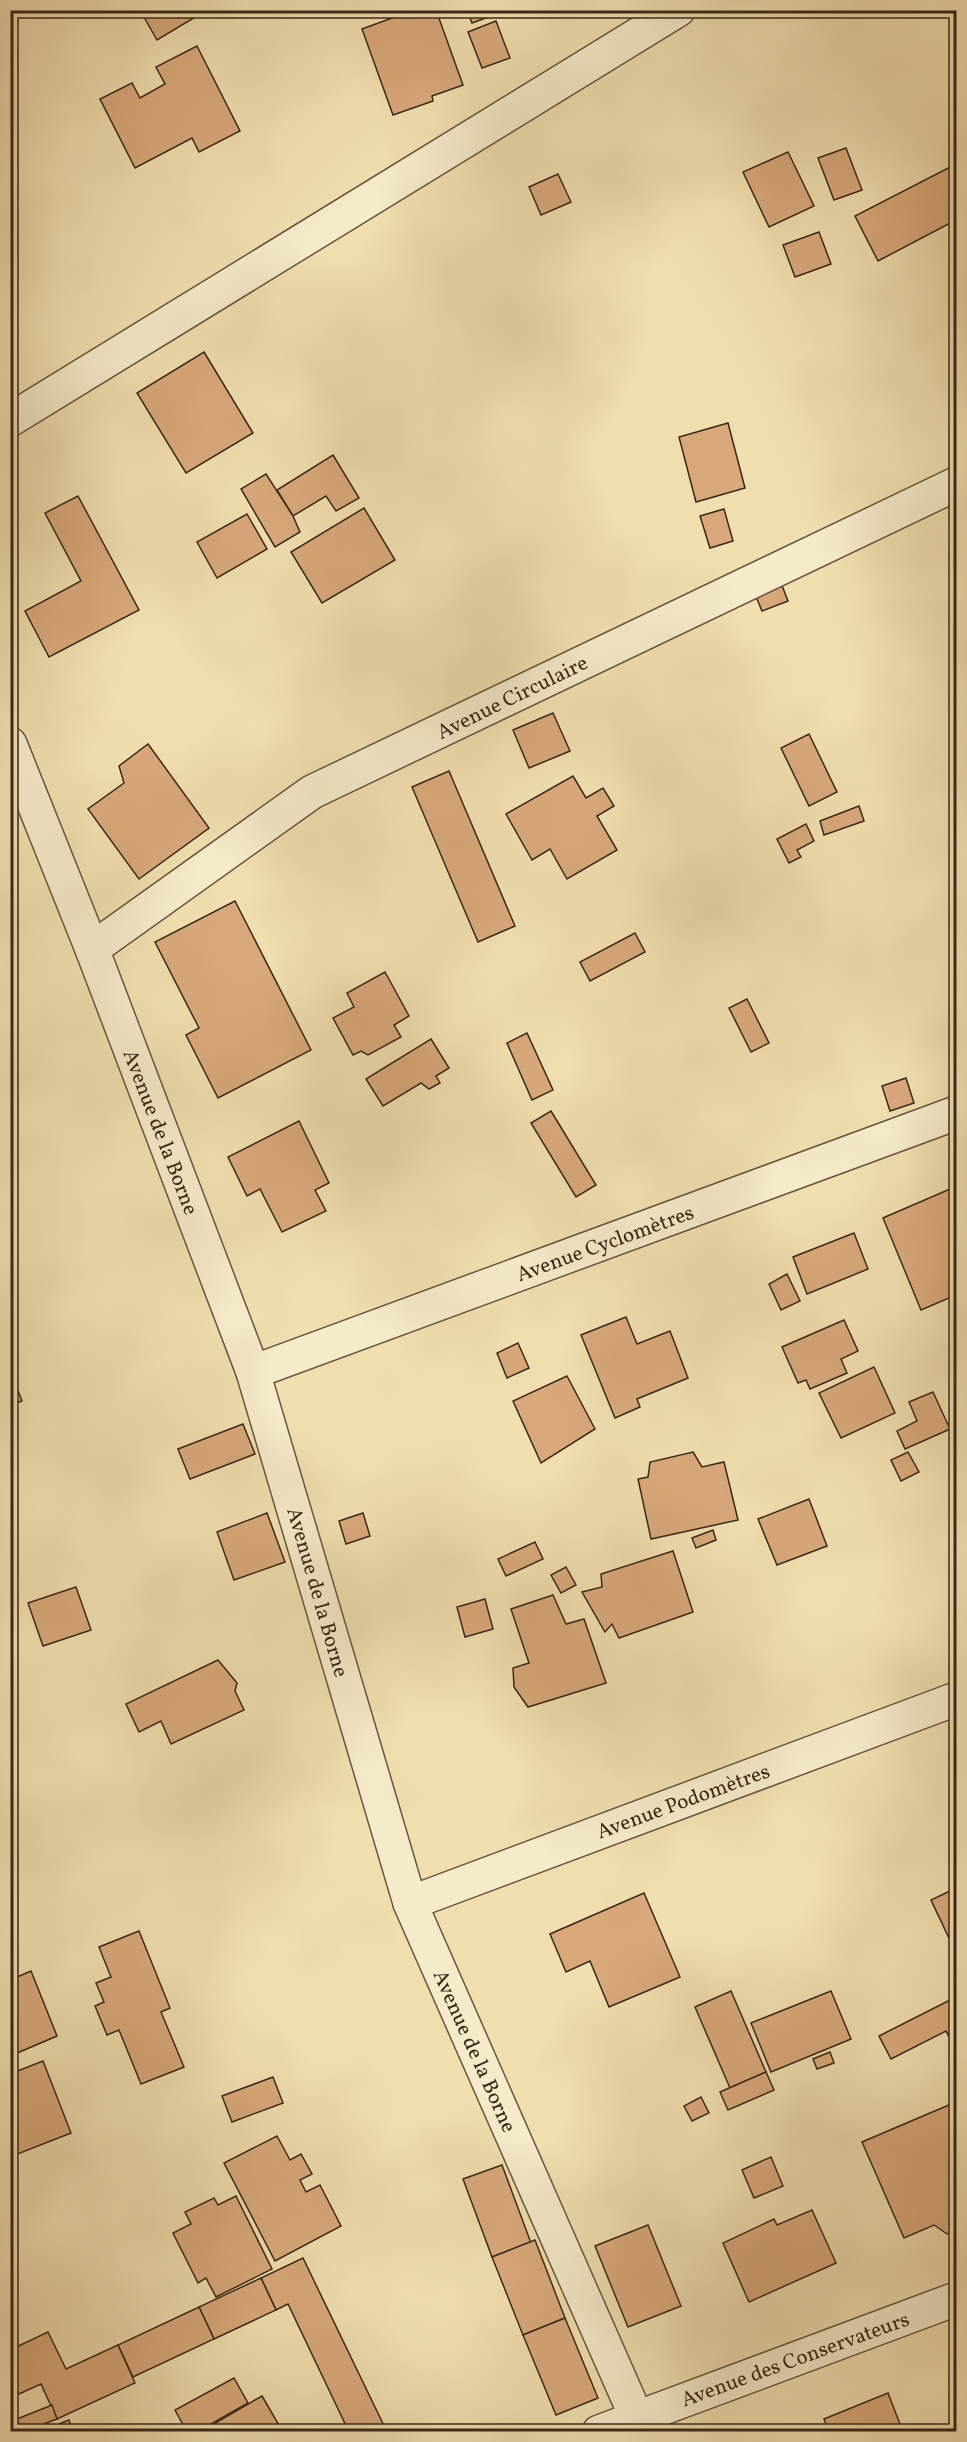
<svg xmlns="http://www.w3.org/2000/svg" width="967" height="2442" font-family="Vollkorn,serif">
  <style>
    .building { fill: #d8a87a; stroke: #392718; stroke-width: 1.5 }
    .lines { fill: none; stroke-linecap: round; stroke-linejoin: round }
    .minor-casing { stroke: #67553e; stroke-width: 36 }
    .minor { stroke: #f5eaca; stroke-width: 33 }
    .labels { text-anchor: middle; stroke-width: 4.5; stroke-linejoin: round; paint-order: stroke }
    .street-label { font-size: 21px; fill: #392718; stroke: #f5eaca }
  </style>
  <rect width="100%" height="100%" fill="#f0deae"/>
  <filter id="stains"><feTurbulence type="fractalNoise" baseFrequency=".00333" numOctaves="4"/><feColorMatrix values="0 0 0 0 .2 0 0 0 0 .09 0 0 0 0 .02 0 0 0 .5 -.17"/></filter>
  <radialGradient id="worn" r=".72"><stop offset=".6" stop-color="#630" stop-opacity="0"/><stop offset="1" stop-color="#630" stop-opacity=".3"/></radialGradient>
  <g class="building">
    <polygon points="140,10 207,10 157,40"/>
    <polygon points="414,10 436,10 463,85 432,96 433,101 393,115 362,29"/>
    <polygon points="456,10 492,10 494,15 472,23 468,13 458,17"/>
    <polygon points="496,21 510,58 482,68 468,32"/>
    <polygon points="197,46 240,131 199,152 192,138 135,168 100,99 132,83 140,98 165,84 156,67"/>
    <polygon points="846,148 862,190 834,200 818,158"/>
    <polygon points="788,152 814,206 769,227 743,172"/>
    <polygon points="956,164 956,220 878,261 855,216"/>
    <polygon points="558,174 571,202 541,215 529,187"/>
    <polygon points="819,232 831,264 795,277 783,245"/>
    <polygon points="204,352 253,433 186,473 137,393"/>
    <polygon points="728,423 745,488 696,502 679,437"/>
    <polygon points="333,455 359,498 336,511 326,496 293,516 277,490"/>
    <polygon points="266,474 293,516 300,532 275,547 241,489"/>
    <polygon points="78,496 139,610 49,657 25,611 81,581 45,513"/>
    <polygon points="364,508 395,560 322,603 291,552"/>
    <polygon points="724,509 733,541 710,548 700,516"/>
    <polygon points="247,514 267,549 217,578 197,542"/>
    <polygon points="781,583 788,601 762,611 755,594"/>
    <polygon points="553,713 570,751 529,768 513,730"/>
    <polygon points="809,734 837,792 809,806 781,748"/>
    <polygon points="148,744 209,828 139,879 88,809 124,783 119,766"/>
    <polygon points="449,771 515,926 478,942 412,787"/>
    <polygon points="573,776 586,798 603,788 614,806 597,816 617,850 567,879 550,849 532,860 506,814"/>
    <polygon points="859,806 864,821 824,835 820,821"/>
    <polygon points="806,824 814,841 797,850 801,857 789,863 777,839"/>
    <polygon points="235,901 311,1050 218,1098 186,1035 199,1028 155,942"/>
    <polygon points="635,933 645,952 590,981 580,962"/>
    <polygon points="385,972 409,1016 394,1025 401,1037 368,1055 361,1051 353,1055 333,1018 354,1007 347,993"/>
    <polygon points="747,999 769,1043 751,1052 729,1008"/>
    <polygon points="527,1033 553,1090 532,1100 507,1043"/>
    <polygon points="431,1039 449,1068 436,1076 440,1083 429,1089 421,1083 383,1106 366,1079"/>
    <polygon points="906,1078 914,1103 890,1111 882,1086"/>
    <polygon points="551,1111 596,1185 576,1197 531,1123"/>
    <polygon points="299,1121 329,1183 315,1190 326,1211 282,1232 260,1189 247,1196 228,1157"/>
    <polygon points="950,1189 956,1205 956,1295 921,1310 883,1218"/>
    <polygon points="854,1233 868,1269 807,1294 793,1257"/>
    <polygon points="787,1274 800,1301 781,1310 769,1284"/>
    <polygon points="626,1317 637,1344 670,1331 688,1378 637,1399 640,1407 615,1418 581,1335"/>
    <polygon points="844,1320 858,1351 841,1359 847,1373 810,1389 806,1380 798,1383 782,1347"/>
    <polygon points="518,1343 529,1368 507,1378 497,1353"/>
    <polygon points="874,1367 895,1413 841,1438 819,1393"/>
    <polygon points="567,1376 595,1429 541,1463 513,1401"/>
    <polygon points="14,1380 22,1401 10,1405 10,1382"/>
    <polygon points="933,1392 950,1429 905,1449 897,1431 917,1421 909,1402"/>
    <polygon points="243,1424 255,1454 190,1479 178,1449"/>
    <polygon points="693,1452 702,1467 724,1462 738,1520 651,1539 638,1479 648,1477 650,1462"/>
    <polygon points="908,1452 919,1472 901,1481 891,1460"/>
    <polygon points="809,1499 827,1546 777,1565 758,1519"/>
    <polygon points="267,1513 285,1562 234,1580 217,1532"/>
    <polygon points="363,1513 370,1536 346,1544 339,1521"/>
    <polygon points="713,1530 716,1540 696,1548 692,1538"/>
    <polygon points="535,1542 543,1559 506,1576 498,1559"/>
    <polygon points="673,1551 693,1612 619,1638 612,1624 605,1632 582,1592 602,1587 601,1574"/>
    <polygon points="566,1567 576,1585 561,1593 551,1575"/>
    <polygon points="76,1587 91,1630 43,1646 28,1603"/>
    <polygon points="553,1595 566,1624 584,1619 606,1683 528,1707 514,1687 513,1668 529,1663 511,1609"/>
    <polygon points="485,1599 493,1629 465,1637 457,1607"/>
    <polygon points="218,1660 237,1683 235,1691 244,1710 171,1744 161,1721 139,1732 126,1704"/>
    <polygon points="956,1888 956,1953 931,1900"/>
    <polygon points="644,1893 680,1977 609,2007 590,1961 566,1972 550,1934"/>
    <polygon points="139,1931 170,2008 161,2012 184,2067 141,2084 119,2030 107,2035 95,2006 104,2002 96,1983 111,1977 99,1947"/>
    <polygon points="31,1971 57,2036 10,2056 10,1980"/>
    <polygon points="731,1991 766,2072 730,2088 695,2007"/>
    <polygon points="831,1991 851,2039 771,2072 751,2023"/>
    <polygon points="956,1997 956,2051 946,2031 891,2059 879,2036"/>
    <polygon points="830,2052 834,2063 817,2069 813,2059"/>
    <polygon points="43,2061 71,2133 10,2157 10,2074"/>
    <polygon points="766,2072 774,2090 728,2110 720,2092"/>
    <polygon points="273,2077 283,2103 232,2122 222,2096"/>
    <polygon points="701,2097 709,2113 692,2121 684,2106"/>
    <polygon points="956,2102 956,2231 947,2234 934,2225 904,2238 862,2142"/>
    <polygon points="277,2136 290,2160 301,2154 312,2174 300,2180 306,2192 320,2185 341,2226 275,2261 224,2163"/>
    <polygon points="771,2157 783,2186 754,2198 742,2170"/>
    <polygon points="502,2165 531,2243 492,2257 463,2179"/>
    <polygon points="236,2196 272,2269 216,2297 206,2278 198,2283 173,2233 191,2224 185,2212 214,2198 218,2205"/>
    <polygon points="812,2210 836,2263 749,2302 723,2243 774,2219 777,2225"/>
    <polygon points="648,2225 681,2306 628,2327 595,2246"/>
    <polygon points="535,2240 565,2318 523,2335 492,2257"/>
    <polygon points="303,2258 387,2432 349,2432 288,2304 276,2310 261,2278"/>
    <polygon points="261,2278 276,2310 214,2339 199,2307"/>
    <polygon points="199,2307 214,2339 133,2377 118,2345"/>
    <polygon points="565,2318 598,2398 556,2415 523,2335"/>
    <polygon points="48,2332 66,2369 118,2345 135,2383 57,2419 41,2384 10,2398 10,2350"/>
    <polygon points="234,2378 248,2403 197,2432 187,2432 175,2410"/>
    <polygon points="888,2393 903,2432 829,2432 824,2419"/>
    <polygon points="262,2396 283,2432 200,2432"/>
    <polygon points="52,2405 57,2419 22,2432 17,2419"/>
    <polygon points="69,2420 73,2432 39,2432"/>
  </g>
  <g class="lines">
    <g class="minor-casing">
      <g id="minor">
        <polyline points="10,420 678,10"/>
        <polyline points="10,744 92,949 253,1372 410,1903 643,2432"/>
        <polyline points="92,949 312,792 956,484"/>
        <polyline points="253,1372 956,1113"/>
        <polyline points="410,1903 956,1699"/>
        <polyline points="599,2432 956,2299"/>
      </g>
    </g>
    <use href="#minor" class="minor"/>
  </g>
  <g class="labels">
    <g class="street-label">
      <text transform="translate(512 697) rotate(-26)" y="7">Avenue Circulaire</text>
      <text transform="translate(161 1132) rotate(69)" y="7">Avenue de la Borne</text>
      <text transform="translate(605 1243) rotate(-20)" y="7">Avenue Cyclomètres</text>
      <text transform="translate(318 1592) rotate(74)" y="7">Avenue de la Borne</text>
      <text transform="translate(683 1801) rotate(-20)" y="7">Avenue Podomètres</text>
      <text transform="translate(475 2051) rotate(66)" y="7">Avenue de la Borne</text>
      <text transform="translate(795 2359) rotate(-20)" y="7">Avenue des Conservateurs</text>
    </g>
  </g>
  <rect width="967" height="2442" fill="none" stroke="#f0deae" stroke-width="36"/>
  <rect x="12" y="12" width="943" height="2418" fill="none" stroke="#392718" stroke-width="3"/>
  <rect x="18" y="18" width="931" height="2406" fill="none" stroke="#392718" stroke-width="1.5"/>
  <rect width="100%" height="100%" filter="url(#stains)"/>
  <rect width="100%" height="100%" fill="url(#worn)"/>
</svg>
